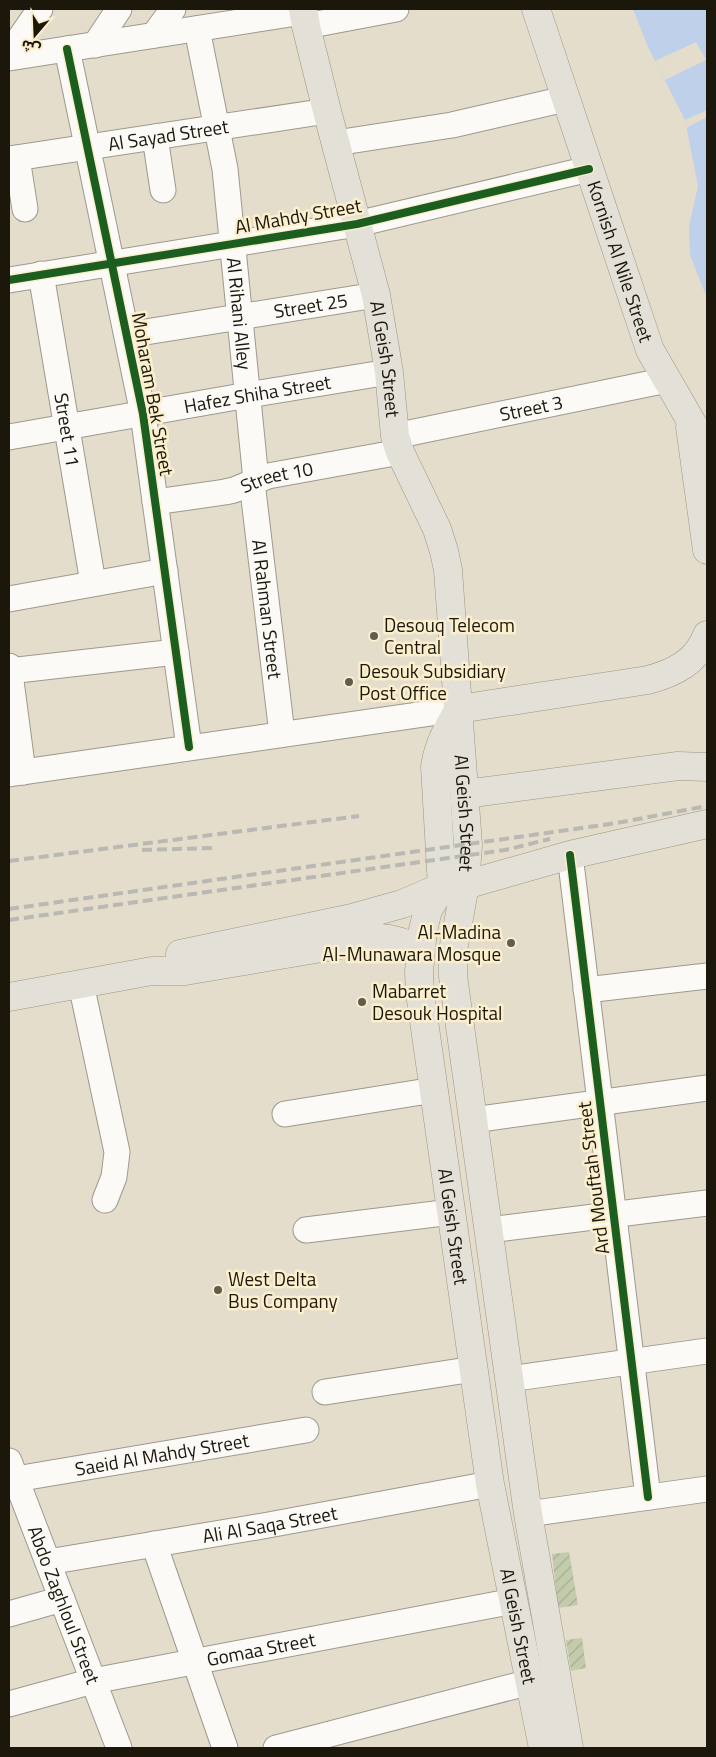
<svg xmlns="http://www.w3.org/2000/svg" width="716" height="1757" font-family="'Titillium Web','Noto Sans Arabic',sans-serif">
  <style>
    .garden { fill: url(#garden-furrows) }
    .water { fill: #bed0ea }
    .pier { fill: #e4ddcc }
    .lines { fill: none; stroke-linecap: round; stroke-linejoin: round }
    .minor-casing { stroke: #9e998c; stroke-width: 27 }
    .major-casing { stroke: #9c9583; stroke-width: 29 }
    .minor { stroke: #fbfaf7; stroke-width: 25 }
    .major { stroke: #e3e0d8; stroke-width: 28 }
    .rail { stroke: #bab8b3; stroke-width: 4; stroke-dasharray: 10 5; stroke-linecap: butt }
    .cycleway-casing { stroke: #fcefce; stroke-width: 11 }
    .cycleway { stroke: #1b5e20; stroke-width: 8 }
    .poi-dot { fill: #615c4f; stroke: #fcefce; stroke-width: 2 }
    .labels { text-anchor: middle; stroke-width: 5; stroke-linejoin: round; paint-order: stroke }
    .street-label { font-size: 19px; fill: #1b170b; stroke: #fcefce }
    .poi-label { font-size: 19px; fill: #1b170b; stroke: #fcefce; text-anchor: start }
  </style>
  <defs>
    <pattern id="garden-furrows" width="10" height="10" patternUnits="userSpaceOnUse" patternTransform="scale(1.25)"><rect width="10" height="10" fill="#c2cbab"/><path d="M-1 1l2-2M0 10L10 0M9 11l2-2" fill="none" stroke="#a6ae92"/></pattern>
  </defs>
  <rect width="100%" height="100%" fill="#e4ddcc"/>
  <g class="garden">
    <polygon points="569,1552 578,1605 558,1608 552,1554"/>
    <polygon points="582,1638 586,1668 571,1671 566,1640"/>
  </g>
  <polygon class="water" points="633,9 707,9 707,298 690,255 689,227 698,186 685,120 648,47"/>
  <g class="pier">
    <polygon points="696,42 706,60 665,80 655,61"/>
    <polygon points="707,110 707,117 686,128 685,120"/>
  </g>
  <g class="lines">
    <g class="minor-casing">
      <g id="minor">
        <polyline points="306,26 396,9"/>
        <path id="s1" d="M197,29L225,169L256,480"/>
        <polyline points="154,35 173,9"/>
        <polyline points="95,45 119,9"/>
        <polyline points="67,49 143,414 189,747"/>
        <polyline points="9,54 40,9"/>
        <polyline points="9,58 303,12"/>
        <polyline points="155,137 163,190"/>
        <polyline points="336,143 452,125 565,99"/>
        <polyline points="17,158 25,209"/>
        <path id="s2" d="M9,159L327,111"/>
        <path id="s3" d="M41,274L93,583"/>
        <polyline points="9,280 357,224 589,169"/>
        <path id="s4" d="M127,335L376,295"/>
        <path id="s5" d="M395,436L667,380"/>
        <path id="s6" d="M9,437L248,395L389,372"/>
        <path id="s7" d="M252,482L282,734"/>
        <path id="s8" d="M155,502L225,492L234,490L268,476L400,452"/>
        <polyline points="9,599 165,571"/>
        <polyline points="9,666 23,772"/>
        <polyline points="9,671 176,652"/>
        <polyline points="9,774 459,709"/>
        <polyline points="570,855 648,1497"/>
        <polyline points="81,984 117,1152 114,1177 105,1200"/>
        <polyline points="586,990 707,976"/>
        <polyline points="285,1114 434,1090"/>
        <polyline points="473,1120 707,1088"/>
        <polyline points="306,1230 451,1212"/>
        <polyline points="489,1230 707,1203"/>
        <polyline points="509,1379 707,1351"/>
        <polyline points="325,1392 474,1369"/>
        <path id="s9" d="M9,1461L119,1748"/>
        <path id="s10" d="M16,1479L306,1430"/>
        <polyline points="528,1514 707,1489"/>
        <polyline points="154,1544 225,1748"/>
        <path id="s11" d="M48,1562L263,1526L490,1484"/>
        <polyline points="9,1614 62,1599"/>
        <path id="s12" d="M9,1704L93,1681L514,1601"/>
        <polyline points="276,1748 530,1682"/>
      </g>
    </g>
    <g class="major-casing">
      <g id="major">
        <path id="s13" d="M303,9L306,26L327,111L376,295L389,372L395,436L400,452L437,529L444,551L448,570L468,845L465,885L453,951V976L528,1514L569,1748"/>
        <path id="s14" d="M536,9L650,350L707,449"/>
        <polyline points="690,427 707,550"/>
        <path id="s15" d="M459,709C448,728 438,745 435,767L442,887L428,910L423,930L419,972L420,993L490,1484L543,1748"/>
        <path d="M459,709L648,680C674,673 697,662 707,635"/>
        <polyline points="465,794 678,766 707,767"/>
        <polyline points="465,885 570,855 707,824"/>
        <polyline points="180,954 352,918 402,904 442,887"/>
        <path d="M9,997L152,971H185L381,938C396,939 407,943 420,951"/>
      </g>
    </g>
    <use href="#minor" class="minor"/>
    <use href="#major" class="major"/>
    <g class="rail">
      <polyline points="142,850 212,848"/>
      <polyline points="9,861 359,816"/>
      <polyline points="9,909 617,823 707,806"/>
      <polyline points="9,920 505,850 550,839"/>
    </g>
    <g class="cycleway-casing">
      <g id="cycleway">
        <polyline points="67,49 143,414 189,747"/>
        <polyline points="9,280 357,224 589,169"/>
        <polyline points="570,855 648,1497"/>
      </g>
    </g>
    <use href="#cycleway" class="cycleway"/>
  </g>
  <g class="poi-dot">
    <circle cx="374" cy="636" r="5"/>
    <circle cx="349" cy="682" r="5"/>
    <circle cx="511" cy="943" r="5"/>
    <circle cx="362" cy="1002" r="5"/>
    <circle cx="218" cy="1290" r="5"/>
  </g>
  <g class="labels">
    <g class="street-label">
      <text dy="7" stroke="none"><textPath href="#s2" startOffset="161">Al Sayad Street</textPath></text>
      <text transform="translate(298 216) rotate(-10)" y="7">Al Mahdy Street</text>
      <text dy="7" stroke="none"><textPath href="#s14" startOffset="266">Kornish Al Nile Street</textPath></text>
      <text dy="7" stroke="none"><textPath href="#s4" startOffset="186">Street 25</textPath></text>
      <text dy="7" stroke="none"><textPath href="#s1" startOffset="288">Al Rihani Alley</textPath></text>
      <text dy="7" stroke="none"><textPath href="#s13" startOffset="360">Al Geish Street</textPath></text>
      <text transform="translate(153 394) rotate(80)" y="7">Moharam Bek Street</text>
      <text dy="7" stroke="none"><textPath href="#s6" startOffset="252">Hafez Shiha Street</textPath></text>
      <text dy="7" stroke="none"><textPath href="#s5" startOffset="139">Street 3</textPath></text>
      <text dy="7" stroke="none"><textPath href="#s3" startOffset="158">Street 11</textPath></text>
      <text dy="7" stroke="none"><textPath href="#s8" startOffset="125">Street 10</textPath></text>
      <text dy="7" stroke="none"><textPath href="#s7" startOffset="128">Al Rahman Street</textPath></text>
      <text dy="7" stroke="none"><textPath href="#s13" startOffset="826">Al Geish Street</textPath></text>
      <text transform="translate(593 1178) rotate(-97)" y="7">Ard Mouftah Street</text>
      <text dy="7" stroke="none"><textPath href="#s15" startOffset="530">Al Geish Street</textPath></text>
      <text dy="7" stroke="none"><textPath href="#s10" startOffset="148">Saeid Al Mahdy Street</textPath></text>
      <text dy="7" stroke="none"><textPath href="#s11" startOffset="225">Ali Al Saqa Street</textPath></text>
      <text dy="7" stroke="none"><textPath href="#s9" startOffset="154">Abdo Zaghloul Street</textPath></text>
      <text dy="7" stroke="none"><textPath href="#s15" startOffset="935">Al Geish Street</textPath></text>
      <text dy="7" stroke="none"><textPath href="#s12" startOffset="258">Gomaa Street</textPath></text>
    </g>
    <g class="poi-label">
      <text x="384" y="632">Desouq Telecom<tspan x="384" dy="22">Central</tspan></text>
      <text x="359" y="678">Desouk Subsidiary<tspan x="359" dy="22">Post Office</tspan></text>
      <text x="501" y="939" text-anchor="end">Al-Madina<tspan x="501" dy="22">Al-Munawara Mosque</tspan></text>
      <text x="372" y="998">Mabarret<tspan x="372" dy="22">Desouk Hospital</tspan></text>
      <text x="228" y="1286">West Delta<tspan x="228" dy="22">Bus Company</tspan></text>
    </g>
  </g>
  <rect width="716" height="1757" fill="none" stroke="#1b170b" stroke-width="20"/>
  <g transform="translate(35 35) rotate(199)" stroke="#fcefce" stroke-width="4" paint-order="stroke">
  <path d="M0-4L9 19L0 12L-9 19Z" fill="#1b170b"/>
  <text y="-8" font-size="14" font-weight="bold" text-anchor="middle" fill="#1b170b">ش</text>
  </g>
</svg>
